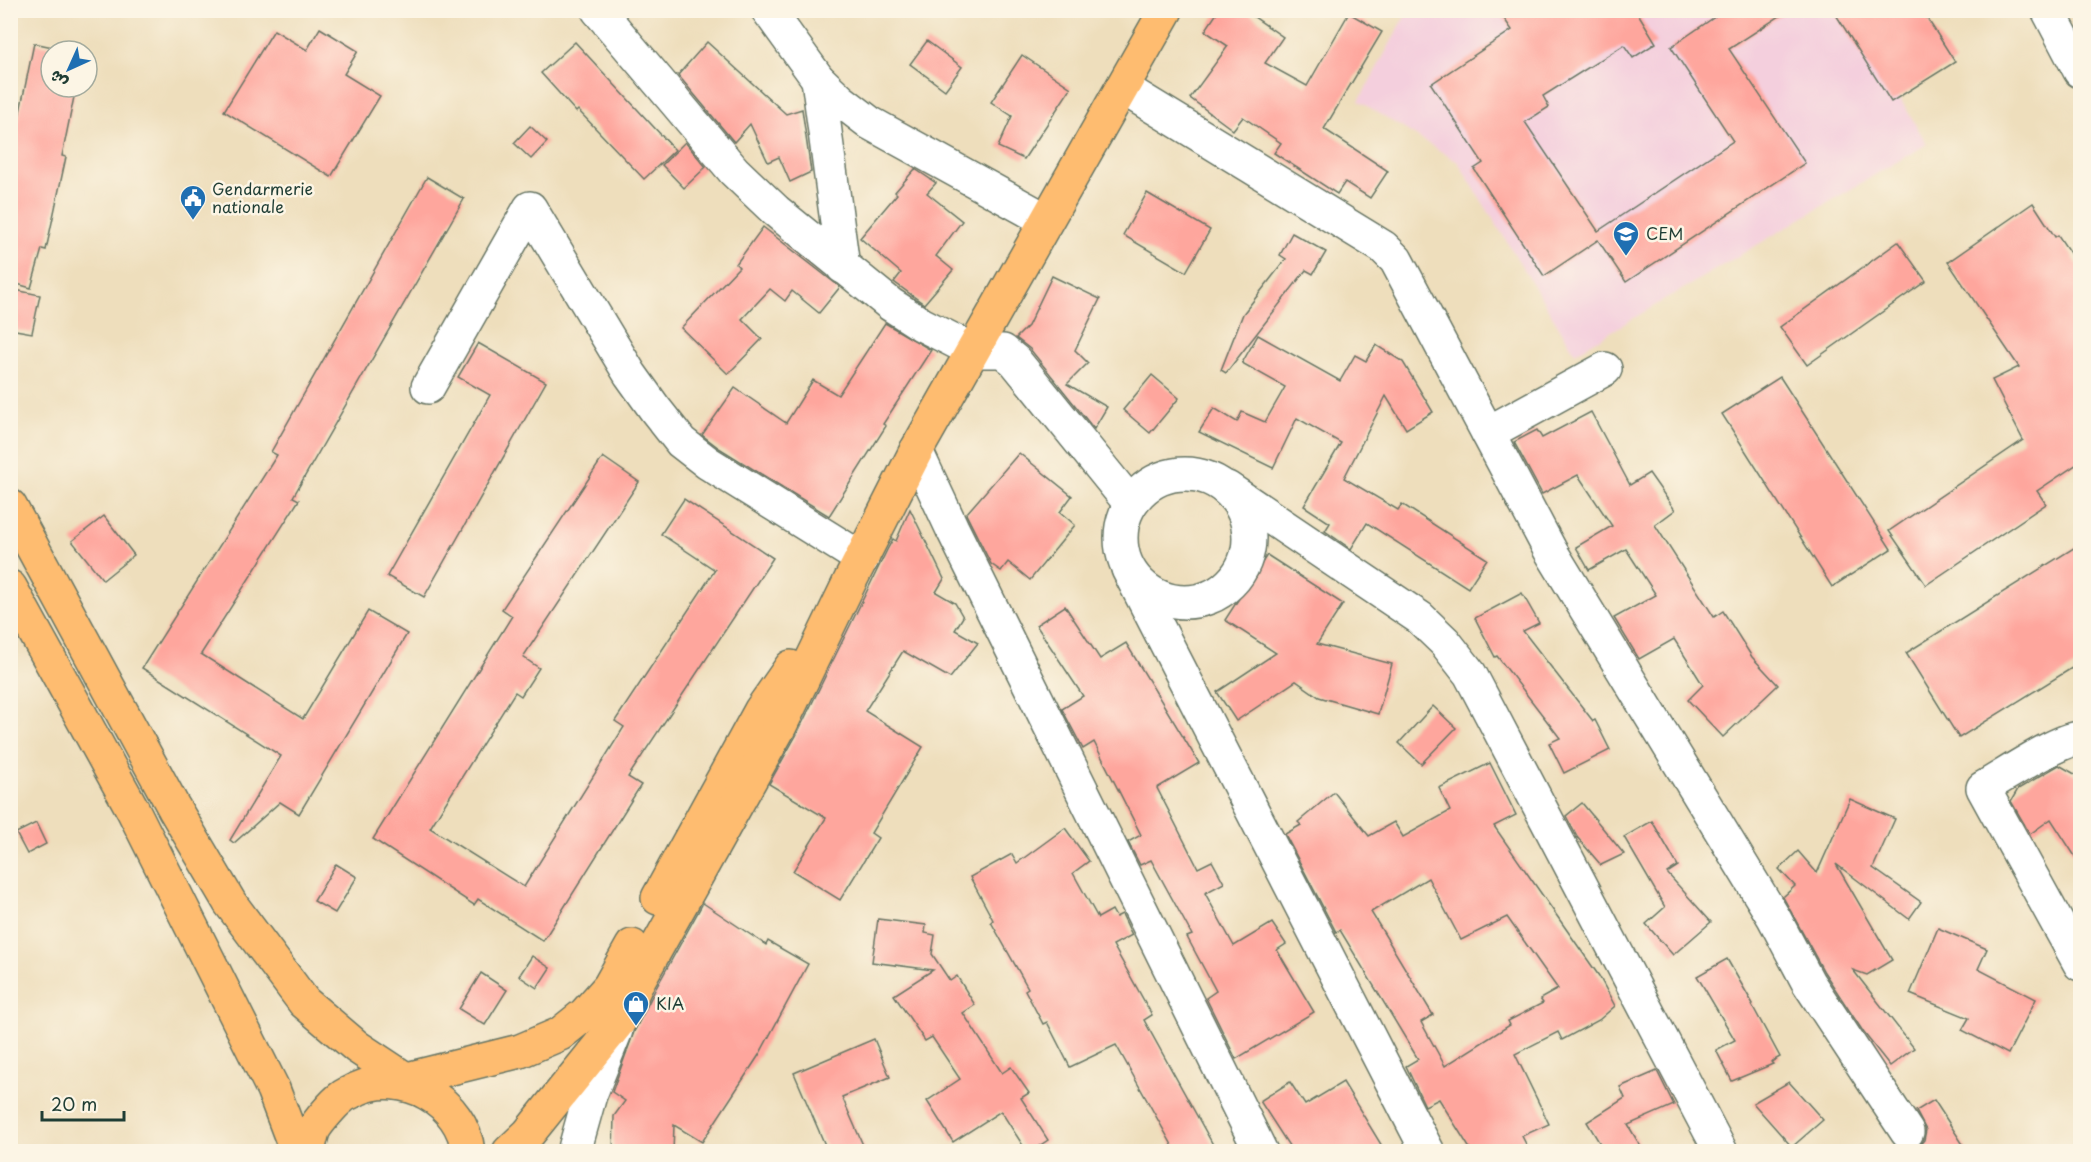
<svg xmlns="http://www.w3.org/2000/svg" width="2091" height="1162" font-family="'Playpen Sans','Playpen Sans Arabic',sans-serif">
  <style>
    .built { fill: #f4cfdd }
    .building { fill: #fea69d; fill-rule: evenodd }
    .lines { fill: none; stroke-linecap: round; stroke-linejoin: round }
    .minor-casing { stroke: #677564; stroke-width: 36 }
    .major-casing { stroke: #677564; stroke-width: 36 }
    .highway-casing { stroke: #677564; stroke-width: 36 }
    .minor { stroke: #fff; stroke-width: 33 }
    .major { stroke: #febc70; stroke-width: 33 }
    .highway { stroke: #febc70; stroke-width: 33 }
    .labels { text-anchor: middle; stroke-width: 5; stroke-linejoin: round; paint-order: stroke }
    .poi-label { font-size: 16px; fill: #1f3d34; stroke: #fcf5e5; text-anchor: start }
  </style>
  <rect width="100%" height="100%" fill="#fcf5e5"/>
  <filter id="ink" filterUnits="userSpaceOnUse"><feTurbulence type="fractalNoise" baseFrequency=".0167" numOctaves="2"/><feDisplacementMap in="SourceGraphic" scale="12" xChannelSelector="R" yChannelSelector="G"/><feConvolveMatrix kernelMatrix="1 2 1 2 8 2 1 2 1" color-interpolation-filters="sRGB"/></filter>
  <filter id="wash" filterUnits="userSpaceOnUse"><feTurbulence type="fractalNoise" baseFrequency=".008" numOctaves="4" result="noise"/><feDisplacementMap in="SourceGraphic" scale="24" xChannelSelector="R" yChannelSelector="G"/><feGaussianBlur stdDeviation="1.35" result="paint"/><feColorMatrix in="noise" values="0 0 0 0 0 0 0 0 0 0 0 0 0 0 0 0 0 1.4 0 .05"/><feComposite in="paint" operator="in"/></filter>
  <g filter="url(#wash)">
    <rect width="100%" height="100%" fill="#eedebc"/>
    <polygon class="built" points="1408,11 1848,11 1927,144 1575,353 1458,162 1359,101"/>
    <g id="blocks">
      <g class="building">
        <polygon points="1219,10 1244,10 1283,37 1265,63 1307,86 1349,13 1382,32 1324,129 1388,171 1370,198 1345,182 1337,194 1274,153 1281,143 1243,117 1233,130 1190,98 1228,46 1205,31"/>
        <polygon points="1498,10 1636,10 1656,43 1633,58 1624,45 1543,96 1549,107 1525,122 1598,231 1733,141 1671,47 1725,10 1789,10 1729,49 1805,163 1626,282 1598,240 1544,276 1474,169 1483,163 1431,84 1512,30"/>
        <polygon points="1833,10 1922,10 1955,62 1891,102"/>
        <polygon points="320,28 358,51 344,74 380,96 331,177 224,111 274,30 307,50"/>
        <polygon points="927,41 962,67 945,90 910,64"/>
        <polygon points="575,42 675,150 644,179 578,110 576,112 541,73"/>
        <polygon points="707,42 786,114 802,109 811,172 790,182 779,157 768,162 750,124 734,142 678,75"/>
        <polygon points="34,43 71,51 51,51 51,87 76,87 62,156 66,157 46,250 42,249 31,288 10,282 10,177 18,142 14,141"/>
        <polygon points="1022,55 1071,88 1024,159 998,147 1012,116 991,102"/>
        <polygon points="530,126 547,142 531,159 514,143"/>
        <polygon points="685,142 706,167 684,188 662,165"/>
        <polygon points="915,169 936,183 927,193 962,221 936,256 953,270 924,304 894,282 901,273 860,238 897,194 895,192"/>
        <polygon points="427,177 464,199 293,497 299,500 201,654 303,719 368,611 407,634 299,814 280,802 234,843 230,840 281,756 142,668 277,455 271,452"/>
        <polygon points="1147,193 1210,230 1186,272 1123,235"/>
        <polygon points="2033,203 2055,237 2058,235 2080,268 2080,462 2037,491 2046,504 1926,585 1889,531 2023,440 1992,380 2019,367 1948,262"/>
        <polygon points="763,227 840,287 819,313 792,291 785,301 770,289 742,319 762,339 728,374 681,328 739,267 736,264"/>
        <polygon points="1292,233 1326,252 1313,274 1306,270 1226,373 1221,370 1243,314 1286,259 1280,255"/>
        <polygon points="1898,242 1926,281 1807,365 1780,327"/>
        <polygon points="1052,276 1100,299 1075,350 1088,363 1067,384 1107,407 1094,429 1030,349 1016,338 1028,326"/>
        <polygon points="15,290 40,295 32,333 10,329 10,311"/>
        <polygon points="885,323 931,350 883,424 886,426 829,516 719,448 702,435 735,388 786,423 813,380 838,395"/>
        <polygon points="1258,335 1340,381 1355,355 1366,361 1376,345 1403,362 1433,412 1406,429 1386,396 1344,478 1398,510 1402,504 1487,559 1468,588 1367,523 1351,549 1325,531 1330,523 1304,506 1341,443 1297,418 1273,468 1199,432 1214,408 1237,422 1242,412 1265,422 1285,387 1242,363"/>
        <polygon points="478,343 546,382 424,597 387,576 490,395 458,377"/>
        <polygon points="1152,375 1179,398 1150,433 1123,410"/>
        <polygon points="1780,377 1891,549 1832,587 1722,414"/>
        <polygon points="1591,412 1630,485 1649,473 1675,510 1655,525 1714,617 1723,611 1752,657 1778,685 1723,737 1688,700 1703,685 1674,639 1639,659 1614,618 1656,595 1626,549 1589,570 1576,547 1612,526 1578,475 1542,494 1514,442 1537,430 1542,438"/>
        <polygon points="1019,453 1072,496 1060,512 1075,525 1030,580 1008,562 1001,571 991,564 966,514"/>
        <polygon points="603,457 639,482 523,657 539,668 521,696 515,692 430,828 524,887 624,727 615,721 715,570 661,534 684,499 773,558 628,777 641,785 543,941 478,899 474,905 373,839 512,616 502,609"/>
        <polygon points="910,509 944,579 936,592 955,603 963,617 955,630 978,643 950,678 903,651 865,711 923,747 871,833 878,838 840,900 793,871 826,818 769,784 797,734 887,550 893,539 896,541"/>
        <polygon points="104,516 134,555 103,580 72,541"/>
        <polygon points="2080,544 2080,663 1959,738 1906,653"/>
        <polygon points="1267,555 1343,604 1317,644 1392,664 1378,714 1319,697 1296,681 1236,721 1217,692 1276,653 1225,620"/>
        <polygon points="1522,593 1539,623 1523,631 1593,721 1595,720 1610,750 1564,773 1549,743 1560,738 1497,656 1495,657 1475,618"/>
        <polygon points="1065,606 1100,659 1126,643 1199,763 1157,788 1198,868 1212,861 1224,883 1205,893 1234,946 1272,923 1286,944 1277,950 1314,1012 1236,1059 1206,998 1216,991 1187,937 1192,935 1151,860 1140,865 1128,842 1141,835 1094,742 1083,749 1062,709 1083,696 1036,625"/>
        <polygon points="1433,706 1456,728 1421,764 1399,743"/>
        <path d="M1490,763L1516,815L1494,826L1599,976L1615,1006L1599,1020L1562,1040L1558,1032L1515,1054L1549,1124L1522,1136L1530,1152H1472L1439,1099L1425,1106L1406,1066L1418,1059L1340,930L1336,932L1285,834L1301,825L1298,822L1334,792L1369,836L1394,822L1403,837L1450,811L1439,788ZM1428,878L1461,940L1507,917L1558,989L1540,999L1543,1003L1508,1021L1510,1025L1445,1066L1421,1022L1433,1015L1371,912Z"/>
        <polygon points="2059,765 2080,777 2080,864 2051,819 2030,834 2011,801 2018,789"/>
        <polygon points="1850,799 1895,819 1873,868 1921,902 1909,919 1836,864 1892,960 1867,975 1853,970 1914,1048 1890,1066 1864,1033 1824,972 1783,897 1795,886 1779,869 1798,851 1817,873"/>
        <polygon points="1582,803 1624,854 1601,865 1577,837 1566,816"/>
        <polygon points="1652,821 1678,866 1667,873 1711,922 1673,955 1646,924 1665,907 1624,837"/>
        <polygon points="36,823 46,844 27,854 16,833"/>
        <polygon points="1065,828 1089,861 1073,873 1098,918 1112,910 1116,917 1122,914 1132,935 1113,945 1152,1015 1144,1020 1217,1152 1176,1152 1116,1045 1070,1067 1047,1022 1043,1024 1025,990 1028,988 991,922 993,920 970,877 1012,854 1017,863"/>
        <polygon points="336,864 357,877 335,913 314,901"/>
        <polygon points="703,903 766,945 768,941 808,964 759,1055 702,1142 674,1125 673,1152 613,1152 614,1116 625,1101 612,1092 634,1032 655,990"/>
        <polygon points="878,919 926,925 925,933 935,935 932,954 950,981 957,976 975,1005 963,1013 1002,1073 1011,1067 1029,1093 1021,1098 1048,1140 1030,1152 1027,1152 1001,1111 953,1142 927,1101 960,1079 932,1037 925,1041 894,995 933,970 872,962"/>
        <polygon points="1938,928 1987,949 1978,969 2036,999 2008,1054 1962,1030 1969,1018 1910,994"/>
        <polygon points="532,956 550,968 537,988 519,976"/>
        <polygon points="1727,959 1753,1004 1752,1005 1780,1057 1771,1062 1773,1064 1732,1081 1716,1050 1735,1040 1697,976"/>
        <polygon points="481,973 507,990 485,1025 459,1009"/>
        <polygon points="874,1039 890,1077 842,1097 866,1152 828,1152 794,1073"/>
        <polygon points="1657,1071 1674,1105 1628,1125 1644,1152 1605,1152 1587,1122 1625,1098 1620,1087"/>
        <polygon points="1290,1082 1305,1105 1343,1082 1385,1151 1293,1152 1260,1101"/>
        <polygon points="1789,1082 1823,1120 1792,1147 1753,1103"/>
        <polygon points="1934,1100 1968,1152 1921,1152 1918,1147 1924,1140 1926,1130 1916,1111"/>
      </g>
    </g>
  </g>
  <g filter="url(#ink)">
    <use href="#blocks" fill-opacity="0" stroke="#677564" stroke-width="1.5"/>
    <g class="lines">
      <g class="minor-casing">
        <g id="minor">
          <polyline points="598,10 734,171 776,211 890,304 921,324 974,351 1003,351 1015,361 1130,503"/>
          <polyline points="768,10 818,79 840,100 870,123 1046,220"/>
          <polyline points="2048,10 2080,71"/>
          <polyline points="818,79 843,267"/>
          <polyline points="1123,88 1383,247 1396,260 1550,550 1774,918 1808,982 1907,1132"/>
          <polyline points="428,387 530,208 630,374 655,409 681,442 708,463 862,559"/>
          <polyline points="1488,433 1605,369"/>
          <polyline points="916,451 952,528 1261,1152"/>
          <circle cx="1185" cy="538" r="64"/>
          <polyline points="1227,488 1420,618 1445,642 1470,674 1721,1152"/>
          <polyline points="1128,569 1428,1152"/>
          <path d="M2080,738C2057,740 2006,775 1983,788L2080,964"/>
          <polyline points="574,1152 590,1095 616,1030"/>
        </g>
      </g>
      <g class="major-casing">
        <g id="major">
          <polyline points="658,898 761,710 791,667"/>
          <polyline points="395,1082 520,1051 560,1034 585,1014 609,987 632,946"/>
          <polyline points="509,1152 528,1134 620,1020 638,981 780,726 851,579 916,451 1166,10"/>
        </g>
      </g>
      <g class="highway-casing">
        <g id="highway">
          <polyline points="10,506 174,808 230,903 304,1002 357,1047 422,1090"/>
          <polyline points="10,587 133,810 273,1089 297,1152"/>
          <path d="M308,1152C310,1144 311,1136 314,1129C318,1122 334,1103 341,1098C345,1094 352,1092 357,1089C403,1068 463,1101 468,1152"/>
        </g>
      </g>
      <use href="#minor" class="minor"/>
      <use href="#major" class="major"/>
      <use href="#highway" class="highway"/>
    </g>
  </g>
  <defs>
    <g id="civic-pin" transform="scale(1.35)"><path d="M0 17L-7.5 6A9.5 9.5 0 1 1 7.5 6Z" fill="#1f6fb2" stroke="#fcf5e5"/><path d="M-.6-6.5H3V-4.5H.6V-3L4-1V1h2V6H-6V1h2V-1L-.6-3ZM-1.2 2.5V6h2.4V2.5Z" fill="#fff"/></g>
    <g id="school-pin" transform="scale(1.35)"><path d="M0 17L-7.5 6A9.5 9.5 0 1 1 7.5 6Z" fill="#1f6fb2" stroke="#fcf5e5"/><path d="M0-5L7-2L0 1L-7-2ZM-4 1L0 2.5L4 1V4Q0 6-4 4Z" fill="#fff"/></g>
    <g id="shop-pin" transform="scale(1.35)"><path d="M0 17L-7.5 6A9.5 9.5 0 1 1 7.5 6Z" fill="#1f6fb2" stroke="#fcf5e5"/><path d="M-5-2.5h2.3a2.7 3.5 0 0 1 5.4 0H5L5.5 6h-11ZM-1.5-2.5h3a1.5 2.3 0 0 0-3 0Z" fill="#fff"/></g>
  </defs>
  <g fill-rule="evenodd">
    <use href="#civic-pin" x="193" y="198"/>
    <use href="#school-pin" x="1626" y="234"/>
    <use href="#shop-pin" x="636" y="1004"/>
  </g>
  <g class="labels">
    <g class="poi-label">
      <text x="212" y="195">Gendarmerie<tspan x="212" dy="18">nationale</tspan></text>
      <text x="1646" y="240">CEM</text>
      <text x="656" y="1010">KIA</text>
    </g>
  </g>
  <rect width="2091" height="1162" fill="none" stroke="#fcf5e5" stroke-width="36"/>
  <g transform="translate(69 69) rotate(225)"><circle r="28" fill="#fcf5e5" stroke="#a4ab9e" stroke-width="1.5"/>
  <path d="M0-4.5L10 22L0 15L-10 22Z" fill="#1f6fb2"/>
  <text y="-9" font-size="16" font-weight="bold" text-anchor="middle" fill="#1f3d34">ش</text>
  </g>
  <path d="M42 1111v9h82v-9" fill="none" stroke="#1f3d34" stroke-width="3"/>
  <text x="51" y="1111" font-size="18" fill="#1f3d34" stroke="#fcf5e5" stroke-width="4.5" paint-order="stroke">20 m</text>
</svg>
